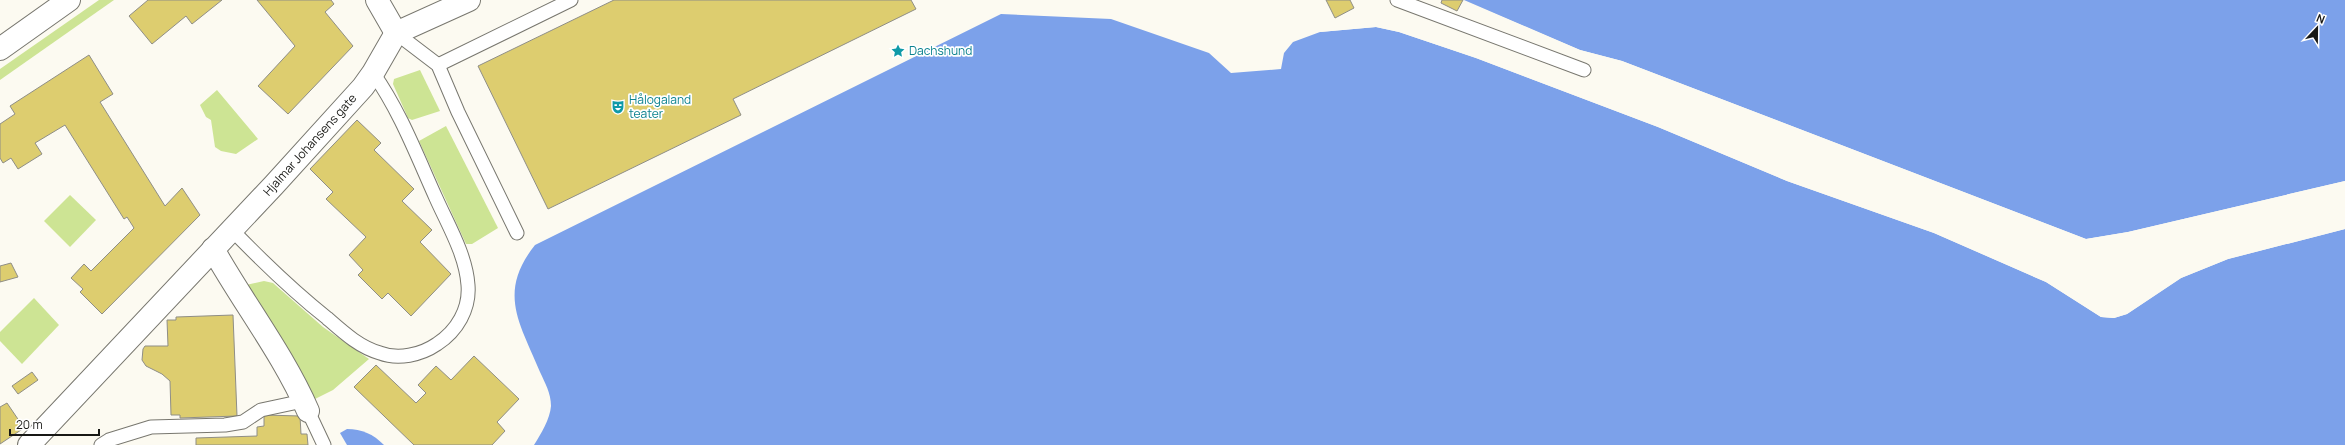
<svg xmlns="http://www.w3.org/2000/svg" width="2345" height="445" font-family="Manrope,sans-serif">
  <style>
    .green { fill: #cde494 }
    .water { fill: #7ca1ea }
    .pier { fill: #fcfaf1 }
    .building { fill: #ddcd6f; stroke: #8f8e86 }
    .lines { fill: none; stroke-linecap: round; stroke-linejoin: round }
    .lane-casing { stroke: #78776f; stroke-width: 15 }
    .street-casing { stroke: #78776f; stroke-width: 24 }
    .secondary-casing { stroke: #78776f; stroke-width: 24 }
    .lane { stroke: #fff; stroke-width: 13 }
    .street { stroke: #fff; stroke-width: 22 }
    .secondary { stroke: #fff; stroke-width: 22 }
    .labels { text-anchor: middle; stroke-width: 3.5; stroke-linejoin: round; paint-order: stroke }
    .culture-label { font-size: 12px; fill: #0d838f; stroke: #fff; text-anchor: start }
    .street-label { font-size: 12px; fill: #181815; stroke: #fff }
  </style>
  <rect width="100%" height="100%" fill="#fcfaf1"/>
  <g class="green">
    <polygon points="99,0 114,0 0,80 0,69"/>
    <polygon points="420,70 440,111 412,120 408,118 393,84 394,79"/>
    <polygon points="217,90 258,139 236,154 221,151 215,147 211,120 206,117 200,105"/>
    <polygon points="446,126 498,228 472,244 466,244 419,141"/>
    <polygon points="70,195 96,220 70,247 44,221"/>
    <polygon points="264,281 273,283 323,327 369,359 333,390 315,399 246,285"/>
    <polygon points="34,298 59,325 22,364 0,341 0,332"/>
  </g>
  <g class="water">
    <polygon points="1464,0 2345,0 2345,181 2128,232 2086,239 1622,61 1580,50"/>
    <path d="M1001,14L1111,19L1209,53L1231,73L1281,69L1284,53L1293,42L1320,32L1376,27L1399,32L1476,58L1658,127L1787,181L1934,233L2046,282L2101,317L2114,318L2127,314L2181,278L2228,259L2345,229V445H534C541,434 550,419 551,406C551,393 545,383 540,372C520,323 497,293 535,245Z"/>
    <path d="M347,429C362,429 373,434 384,445H347L340,433Z"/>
  </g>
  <g class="pier">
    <polygon points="1462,0 1580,50 1622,61 2086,239 2128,232 2345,181 2345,183 2129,234 2086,241 1622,63 1579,51"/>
    <polygon points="1377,25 1400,30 1477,56 1659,125 1788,179 1934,231 2047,281 2102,315 2113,316 2126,312 2180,276 2228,257 2345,227 2345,229 2228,259 2181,278 2127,314 2114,318 2101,317 2046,282 1934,233 1787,181 1658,127 1476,58 1399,32 1376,27 1320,32 1322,30"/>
  </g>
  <g class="building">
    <polygon points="148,0 222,0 192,24 186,16 152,44 129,16"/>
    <polygon points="257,0 331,0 334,4 325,12 353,46 288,114 258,86 295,46"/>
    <polygon points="614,0 911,0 916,9 733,99 741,115 548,209 478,66"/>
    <polygon points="1326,0 1350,0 1354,8 1335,18"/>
    <polygon points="1442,0 1463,0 1457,11 1441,3"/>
    <polygon points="89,55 113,94 100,102 165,206 182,188 200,215 102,314 80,292 83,289 71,278 84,264 91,271 134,228 127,217 124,219 65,125 35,143 42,154 18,169 11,158 3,163 0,158 0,124 15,114 10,106"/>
    <polygon points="357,120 381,143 374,150 414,189 402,201 432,230 420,242 451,274 411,316 388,293 382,299 358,275 363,270 349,255 366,237 326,199 333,192 310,169"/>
    <polygon points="11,263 18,277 0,282 0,266"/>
    <polygon points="233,315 237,416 180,418 180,415 171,415 170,381 162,374 146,366 142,360 143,349 145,346 168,346 167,320 176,320 176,317"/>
    <polygon points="474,356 519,399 497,422 505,431 492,445 414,445 354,387 376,365 416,403 426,393 418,385 436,366 451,380"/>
    <polygon points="32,372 38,380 18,394 12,386"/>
    <polygon points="7,403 24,428 0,444 0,407"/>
    <polygon points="264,415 300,416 301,434 307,434 308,445 196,445 196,438 257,436 257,427 264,426"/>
  </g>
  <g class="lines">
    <g class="lane-casing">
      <g id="lane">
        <polyline points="1397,0 1584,70"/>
        <polyline points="396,33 438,65 458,112 517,233"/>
        <polyline points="438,65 571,0"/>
        <path d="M232,230C262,261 293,291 327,318C343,332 359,347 380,353C398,360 421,355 437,344C457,331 470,309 468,285C466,255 448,225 436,198C417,156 400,111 373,73"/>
        <polyline points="308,411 324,445"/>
        <polyline points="101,445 109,440 151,427 225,425 243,422 261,410 303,401"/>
      </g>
    </g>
    <g class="street-casing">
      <g id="street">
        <polyline points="377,0 396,33"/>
        <path d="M213,249C244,304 283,354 308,411"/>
        <polyline points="29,445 274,185 363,87 373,73 396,33 469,0"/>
      </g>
    </g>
    <g class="secondary-casing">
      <polyline id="secondary" points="0,49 69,0"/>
    </g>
    <use href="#lane" class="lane"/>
    <use href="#street" class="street"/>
    <use href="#secondary" class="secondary"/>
  </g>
  <defs>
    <g id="sight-bare" transform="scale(1.08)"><path d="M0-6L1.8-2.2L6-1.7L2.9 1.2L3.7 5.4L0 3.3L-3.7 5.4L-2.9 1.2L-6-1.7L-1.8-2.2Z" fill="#0f9aa8" stroke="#fff" stroke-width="2.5" paint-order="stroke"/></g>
    <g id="theatre-bare" transform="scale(1.08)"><path d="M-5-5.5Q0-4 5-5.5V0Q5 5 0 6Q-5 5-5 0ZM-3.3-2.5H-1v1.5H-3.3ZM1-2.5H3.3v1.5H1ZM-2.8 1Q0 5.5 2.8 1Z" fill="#0f9aa8" stroke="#fff" stroke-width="2.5" paint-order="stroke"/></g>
  </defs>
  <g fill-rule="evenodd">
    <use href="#sight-bare" x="898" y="51"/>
    <use href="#theatre-bare" x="618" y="107"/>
  </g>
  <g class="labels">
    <g class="culture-label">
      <text x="909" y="55">Dachshund</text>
      <text x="629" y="104">Hålogaland<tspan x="629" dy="14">teater</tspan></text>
    </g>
    <g class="street-label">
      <text transform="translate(310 145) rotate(-48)" y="4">Hjalmar Johansens gate</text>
    </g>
  </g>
  <g transform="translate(2317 28) rotate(22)" stroke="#ffffff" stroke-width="3" paint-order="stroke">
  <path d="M0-3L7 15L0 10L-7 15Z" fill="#181815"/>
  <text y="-6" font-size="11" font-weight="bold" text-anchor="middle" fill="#181815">N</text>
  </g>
  <path d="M10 429v6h89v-6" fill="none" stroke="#181815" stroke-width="2"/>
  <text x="16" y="429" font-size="12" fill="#181815" stroke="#ffffff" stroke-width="3" paint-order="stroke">20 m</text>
</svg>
